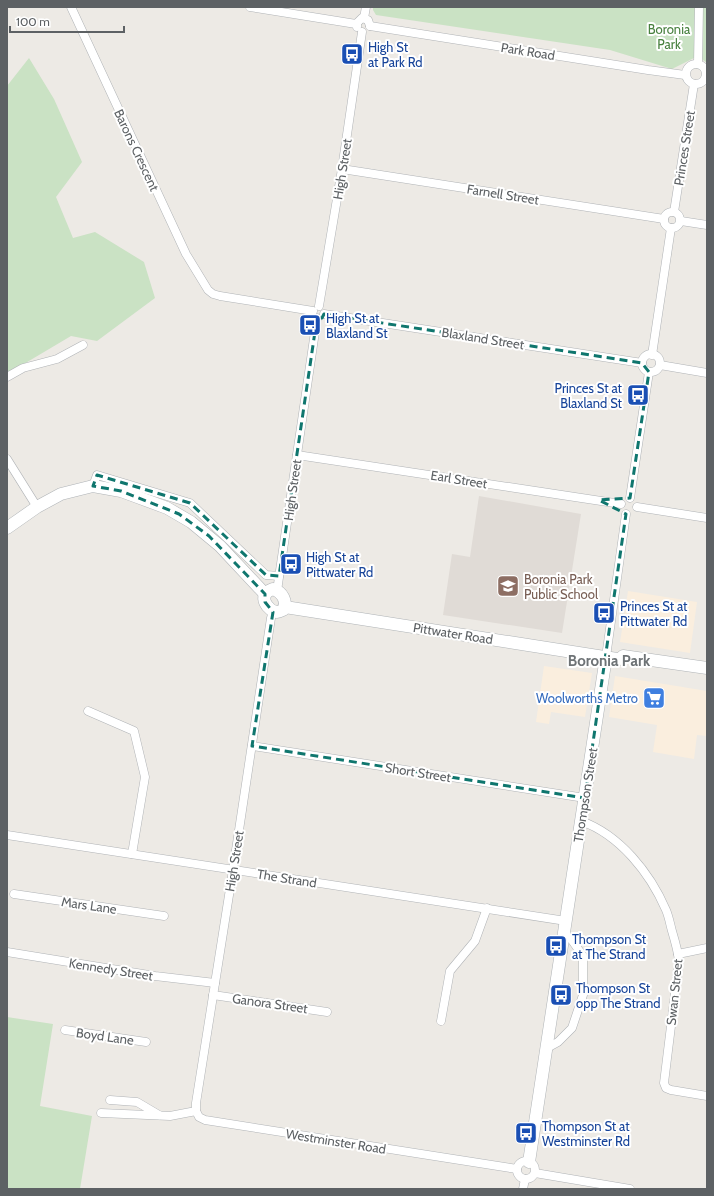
<svg xmlns="http://www.w3.org/2000/svg" width="714" height="1196" font-family="Cabin,sans-serif">
  <style>
    .commercial { fill: #faeede }
    .education { fill: #e0dbd6 }
    .green { fill: #cae2c4 }
    .lines { fill: none; stroke-linecap: round; stroke-linejoin: round }
    .street-casing { stroke: #b0b3b6; stroke-width: 9 }
    .secondary-casing { stroke: #afb3b6; stroke-width: 13 }
    .street { stroke: #fff; stroke-width: 8 }
    .secondary { stroke: #fff; stroke-width: 12 }
    .marked { fill: none; stroke: #0f766e; stroke-width: 3; stroke-dasharray: 8 5; stroke-linejoin: round }
    .labels { text-anchor: middle; stroke-width: 4; stroke-linejoin: round; paint-order: stroke }
    .park-label { font-size: 13px; fill: #48813f; stroke: #fff }
    .transit-label { font-size: 13px; fill: #164399; stroke: #fff; text-anchor: start }
    .street-label { font-size: 13px; fill: #5d6164; stroke: #fff }
    .education-label { font-size: 13px; fill: #785e54; stroke: #fff; text-anchor: start }
    .shop-label { font-size: 13px; fill: #366cbe; stroke: #fff; text-anchor: end }
    .quarter-label { font-size: 15px; font-weight: bold; fill: #6e7376; stroke: #fff }
  </style>
  <rect width="100%" height="100%" fill="#edeae5"/>
  <g class="commercial">
    <polygon points="628,591 697,602 690,653 620,642"/>
    <polygon points="544,666 592,673 585,717 551,712 549,724 536,722"/>
    <polygon points="615,676 707,691 707,736 697,735 694,759 653,752 657,725 609,717"/>
  </g>
  <polygon class="education" points="479,496 581,514 562,633 443,615 452,554 470,557"/>
  <g class="green">
    <polygon points="373,7 707,7 707,63 698,56 672,69 610,50 376,15 373,10"/>
    <polygon points="29,58 54,99 82,162 56,197 73,238 95,232 144,262 155,298 97,341 71,336 12,371 7,375 7,86"/>
    <polygon points="7,1017 53,1024 40,1106 92,1116 80,1189 7,1189"/>
  </g>
  <g class="lines">
    <g class="street-casing">
      <g id="street">
        <polyline points="71,7 186,254 208,290 213,294 220,296 313,311"/>
        <polyline points="250,7 356,24"/>
        <polyline points="364,18 366,7"/>
        <polyline points="370,26 648,70 685,75"/>
        <polyline points="357,27 357,23 362,18 368,20 370,26"/>
        <circle cx="696" cy="74" r="10"/>
        <polyline points="698,64 699,7"/>
        <polyline points="342,169 664,219"/>
        <circle cx="672" cy="220" r="8"/>
        <polyline points="674,212 694,84"/>
        <polyline points="681,221 707,225"/>
        <polyline points="319,306 342,169 362,32"/>
        <polyline points="324,314 642,363"/>
        <circle cx="651" cy="363" r="9"/>
        <polyline points="652,355 671,228"/>
        <polyline points="660,365 707,373"/>
        <polyline points="7,377 23,368 57,359 83,345"/>
        <polyline points="297,455 621,504"/>
        <polyline points="7,459 37,507"/>
        <polyline points="93,486 97,475 190,503 266,575 279,576"/>
        <polyline points="630,498 649,372"/>
        <polyline points="637,507 707,518"/>
        <polyline points="277,591 317,318"/>
        <polyline points="273,611 271,618 233,870 196,1103 196,1111 199,1117 205,1120 517,1169"/>
        <polyline points="606,657 626,514"/>
        <polyline points="88,711 134,731 145,777 132,854"/>
        <polyline points="252,746 585,798"/>
        <path d="M581,821C620,835 650,873 666,910C669,917 670,924 672,931C675,941 678,951 679,961L664,1083L666,1088L671,1090L707,1096"/>
        <polyline points="7,835 566,921"/>
        <polyline points="14,894 164,916"/>
        <polyline points="7,952 155,976 215,983"/>
        <polyline points="678,954 707,948"/>
        <polyline points="213,995 327,1012"/>
        <polyline points="441,1021 450,971 475,941 487,908"/>
        <polyline points="65,1030 146,1042"/>
        <polyline points="547,1048 558,1042 572,1028 583,995 583,956 571,939 564,934"/>
        <polyline points="110,1100 137,1102 159,1115"/>
        <polyline points="101,1113 170,1116 196,1111"/>
        <circle cx="526" cy="1170" r="9"/>
        <polyline points="535,1173 630,1189"/>
        <polyline points="523,1189 525,1179"/>
      </g>
    </g>
    <g class="secondary-casing">
      <g id="secondary">
        <polyline points="7,528 37,507 61,494 93,486 121,491 167,508 191,522 220,546 265,594"/>
        <path d="M273,589C282,592 288,601 283,610C281,611 279,612 277,612C269,612 255,595 273,589Z"/>
        <polyline points="285,607 617,659 620,659 623,656 707,668"/>
        <polyline points="529,1162 606,657"/>
      </g>
    </g>
    <use href="#street" class="street"/>
    <use href="#secondary" class="secondary"/>
  </g>
  <path class="marked" d="M324,314L642,363L649,372L630,498L599,500L626,514L585,798L252,746L273,612L265,602V594L209,536L179,514L121,491L93,486L97,475L190,503L266,575L279,576L317,318H322Z"/>
  <defs>
    <g id="bus-square" transform="scale(1.15)"><rect x="-9" y="-9" width="18" height="18" rx="4" fill="#1a4fb4" stroke="#fff"/><path d="M-5-6H5V4H4V6H2V4H-2V6H-4V4H-5ZM-3.5-4V0h7V-4ZM-3.5 1.2v1.5H-2V1.2ZM2 1.2v1.5H3.5V1.2Z" fill="#fff"/></g>
    <g id="school-square" transform="scale(1.15)"><rect x="-9" y="-9" width="18" height="18" rx="4" fill="#8d6e63" stroke="#fff"/><path d="M0-5L7-2L0 1L-7-2ZM-4 1L0 2.5L4 1V4Q0 6-4 4Z" fill="#fff"/></g>
    <g id="supermarket-square" transform="scale(1.15)"><rect x="-9" y="-9" width="18" height="18" rx="4" fill="#3f7fe0" stroke="#fff"/><path d="M-6-5.5h2.5l.6 2H6L4.5 2H-2.5L-4.4-4H-6ZM-1.5 3.2a1.3 1.3 0 1 0 .1 0ZM3 3.2a1.3 1.3 0 1 0 .1 0Z" fill="#fff"/></g>
  </defs>
  <g fill-rule="evenodd">
    <use href="#bus-square" x="352" y="54"/>
    <use href="#bus-square" x="310" y="325"/>
    <use href="#bus-square" x="638" y="395"/>
    <use href="#bus-square" x="291" y="564"/>
    <use href="#school-square" x="508" y="586"/>
    <use href="#bus-square" x="604" y="613"/>
    <use href="#supermarket-square" x="654" y="698"/>
    <use href="#bus-square" x="556" y="946"/>
    <use href="#bus-square" x="561" y="995"/>
    <use href="#bus-square" x="526" y="1133"/>
  </g>
  <g class="labels">
    <g class="park-label">
      <text x="669" y="34">Boronia<tspan x="669" dy="15">Park</tspan></text>
    </g>
    <g class="transit-label">
      <text x="368" y="52">High St<tspan x="368" dy="15">at Park Rd</tspan></text>
      <text x="326" y="323">High St at<tspan x="326" dy="15">Blaxland St</tspan></text>
      <text x="622" y="393" text-anchor="end">Princes St at<tspan x="622" dy="15">Blaxland St</tspan></text>
      <text x="306" y="562">High St at<tspan x="306" dy="15">Pittwater Rd</tspan></text>
      <text x="620" y="611">Princes St at<tspan x="620" dy="15">Pittwater Rd</tspan></text>
      <text x="572" y="944">Thompson St<tspan x="572" dy="15">at The Strand</tspan></text>
      <text x="576" y="993">Thompson St<tspan x="576" dy="15">opp The Strand</tspan></text>
      <text x="542" y="1131">Thompson St at<tspan x="542" dy="15">Westminster Rd</tspan></text>
    </g>
    <g class="street-label">
      <text transform="translate(528 51) rotate(9)" y="5">Park Road</text>
      <text transform="translate(684 148) rotate(-81)" y="5">Princes Street</text>
      <text transform="translate(137 150) rotate(65)" y="5">Barons Crescent</text>
      <text transform="translate(342 169) rotate(-81)" y="5">High Street</text>
      <text transform="translate(503 194) rotate(9)" y="5">Farnell Street</text>
      <text transform="translate(483 338) rotate(9)" y="5">Blaxland Street</text>
      <text transform="translate(459 479) rotate(9)" y="5">Earl Street</text>
      <text transform="translate(292 490) rotate(-82)" y="5">High Street</text>
      <text transform="translate(453 633) rotate(9)" y="5">Pittwater Road</text>
      <text transform="translate(418 772) rotate(9)" y="5">Short Street</text>
      <text transform="translate(585 795) rotate(-81)" y="5">Thompson Street</text>
      <text transform="translate(234 861) rotate(-81)" y="5">High Street</text>
      <text transform="translate(287 878) rotate(9)" y="5">The Strand</text>
      <text transform="translate(89 905) rotate(8)" y="5">Mars Lane</text>
      <text transform="translate(111 969) rotate(9)" y="5">Kennedy Street</text>
      <text transform="translate(674 992) rotate(-84)" y="5">Swan Street</text>
      <text transform="translate(270 1003) rotate(8)" y="5">Ganora Street</text>
      <text transform="translate(105 1036) rotate(8)" y="5">Boyd Lane</text>
      <text transform="translate(336 1141) rotate(9)" y="5">Westminster Road</text>
    </g>
    <g class="education-label">
      <text x="524" y="584">Boronia Park<tspan x="524" dy="15">Public School</tspan></text>
    </g>
    <g class="shop-label">
      <text x="638" y="703">Woolworths Metro</text>
    </g>
    <g class="quarter-label">
      <text x="609" y="666">Boronia Park</text>
    </g>
  </g>
  <rect width="714" height="1196" fill="none" stroke="#5d6164" stroke-width="16"/>
  <path d="M10 26v6h114v-6" fill="none" stroke="#5d6164" stroke-width="2"/>
  <text x="16" y="26" font-size="12" fill="#5d6164" stroke="#ffffff" stroke-width="3" paint-order="stroke">100 m</text>
</svg>
